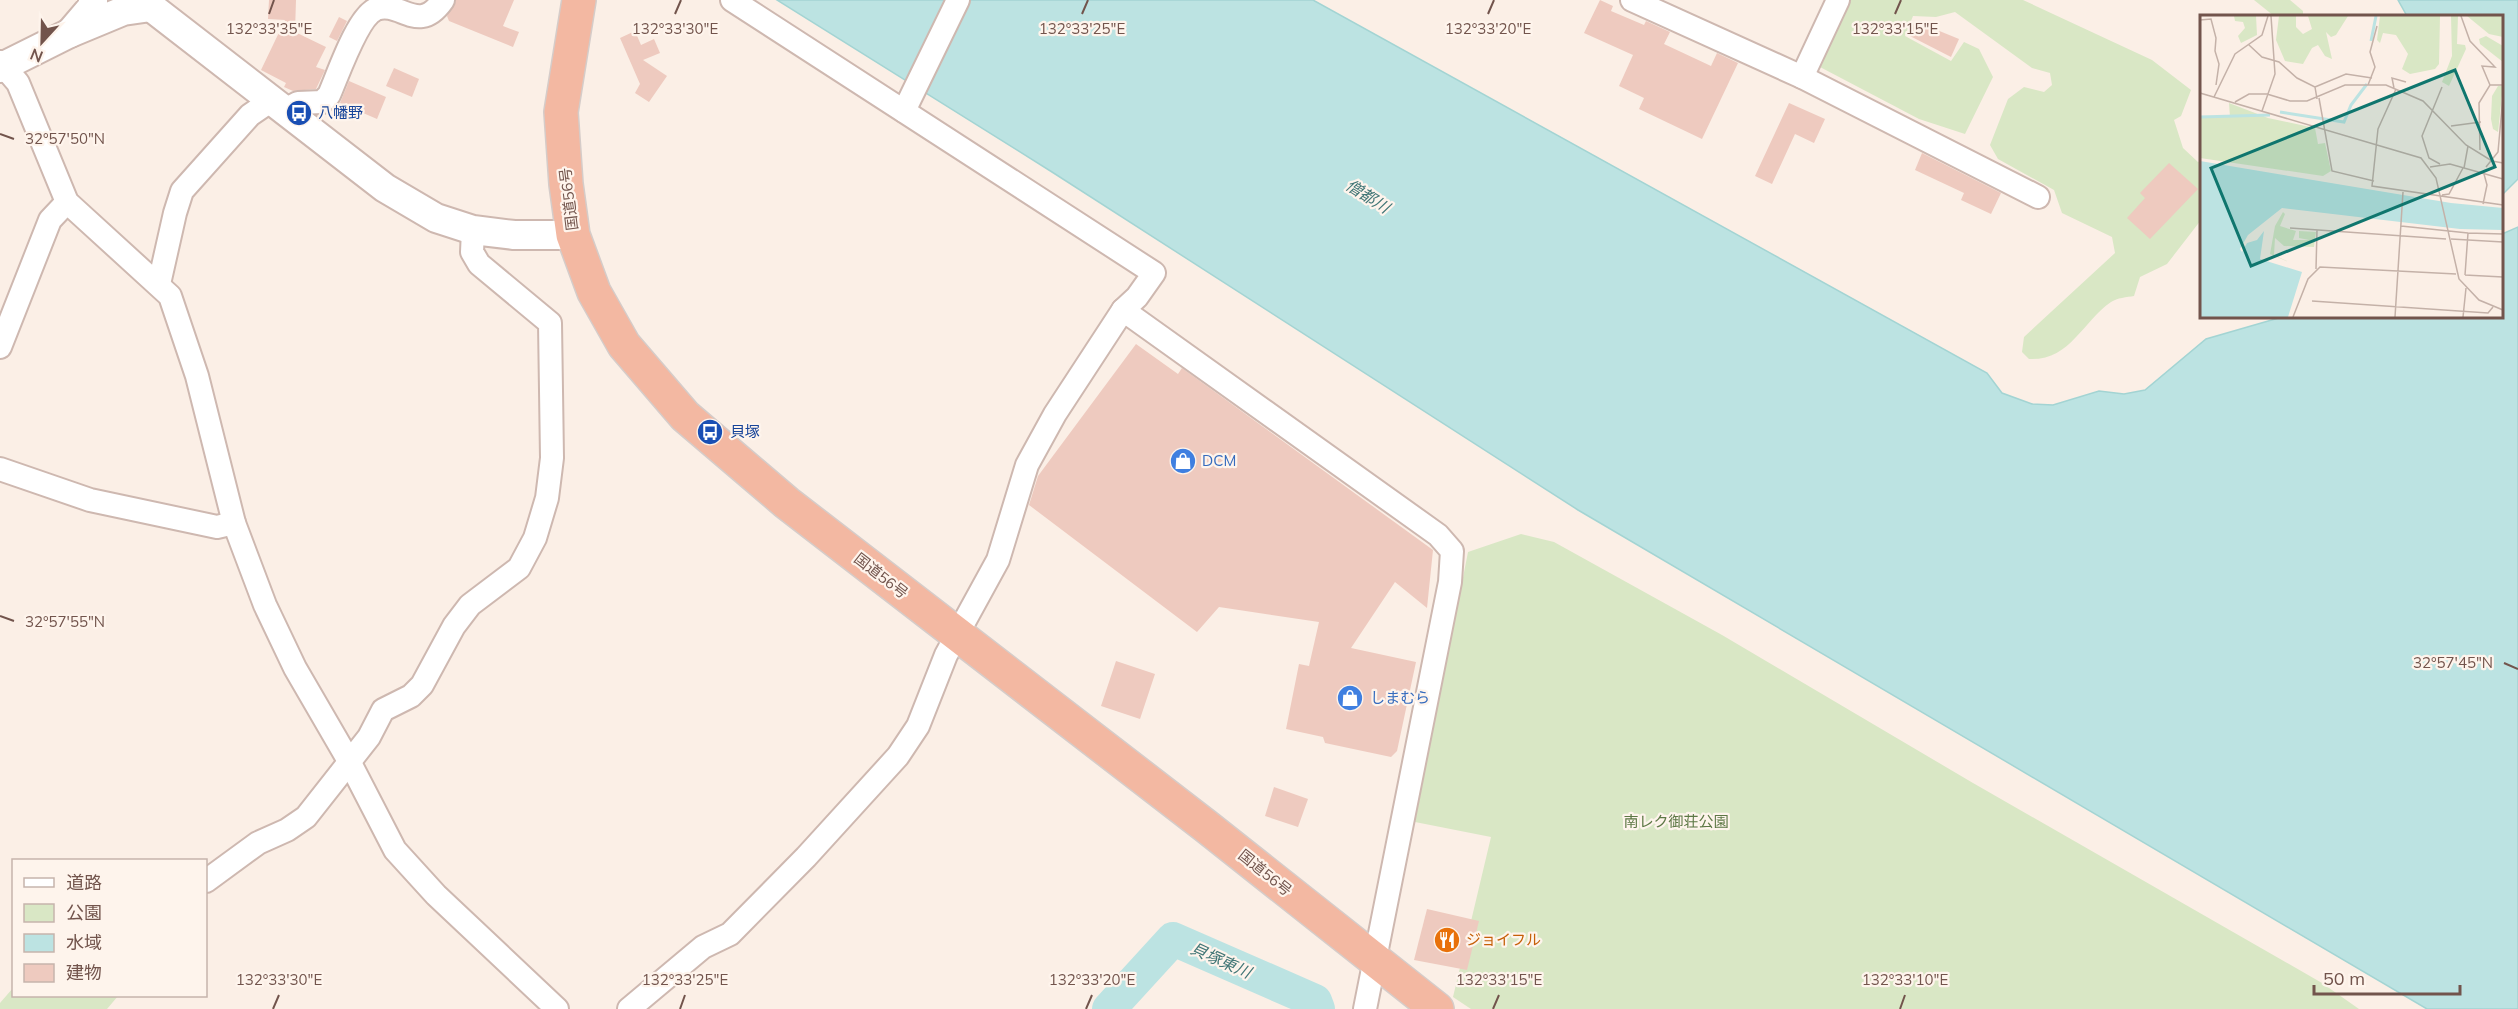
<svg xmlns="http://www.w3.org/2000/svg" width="2518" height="1009" font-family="Mulish,'Noto Sans JP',sans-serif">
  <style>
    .green { fill: #d9e7c5 }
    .water { fill: #bce3e2; stroke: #a3d4d3; stroke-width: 1.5 }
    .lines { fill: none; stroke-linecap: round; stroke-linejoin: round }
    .river { stroke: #bce3e2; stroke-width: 34 }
    .building { fill: #eecabf }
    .minor-casing { stroke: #ceb8b0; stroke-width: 26 }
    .tertiary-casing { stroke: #ceb8b0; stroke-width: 32 }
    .trunk-casing { stroke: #d5ccc9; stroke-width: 36 }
    .minor { stroke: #fff; stroke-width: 22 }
    .tertiary { stroke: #fff; stroke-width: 28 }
    .trunk { stroke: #f3b8a2; stroke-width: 33 }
    .ticks { fill: none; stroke: #72544c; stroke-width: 2 }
    .labels { text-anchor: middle; stroke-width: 4.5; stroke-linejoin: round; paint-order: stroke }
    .transit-label { font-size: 15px; fill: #164399; stroke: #fef4ec; text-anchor: start }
    .street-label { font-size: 15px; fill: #72544c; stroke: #fef4ec }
    .shop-label { font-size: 15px; fill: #366cbe; stroke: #fef4ec; text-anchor: start }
    .park-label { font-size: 15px; fill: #5d7845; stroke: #fef4ec }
    .food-label { font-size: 15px; fill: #c56008; stroke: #fef4ec; text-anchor: start }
    .water-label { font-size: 16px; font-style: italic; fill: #417676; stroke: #fef4ec }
    .inset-river { fill: none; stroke: #bce3e2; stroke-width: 3 }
    .inset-road { fill: none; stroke: #c4b1a8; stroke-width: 1.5 }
    .view { fill: #0f766e; fill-opacity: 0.15; stroke: #0f766e; stroke-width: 3 }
    .inset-edge { fill: none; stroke: #72544c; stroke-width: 3 }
    .ticks-label { font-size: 15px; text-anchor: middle; fill: #72544c; stroke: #fef4ec; stroke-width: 4.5; stroke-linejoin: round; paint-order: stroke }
  </style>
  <rect width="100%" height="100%" fill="#fbefe6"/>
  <g class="green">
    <path d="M1847,0H2023L2152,60L2191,90L2181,116L2174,120L2183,148L2198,162L2201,161V220L2167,264L2140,277L2134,296C2127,297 2117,298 2111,302C2082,322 2070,361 2029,359L2022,352L2024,337L2115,253L2112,237L2062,213L2054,190L1998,159L1990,145L2008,99L2024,87L2044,92L2052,85L2050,73L2032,68L1955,12L1936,17L1913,16L1905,36L1951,61L1964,42L1979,49L1993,77L1965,134L1919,119L1820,67L1818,60Z"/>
    <polygon points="2254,0 2290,0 2303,11 2303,16 2274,16"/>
    <polygon points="1521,534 1554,542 1722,635 1973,783 2322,983 2359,1009 1471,1009 1453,997 1491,837 1415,822 1468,552"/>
    <polygon points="13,988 14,996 118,996 107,1009 0,1009 0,1003"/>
  </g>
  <g class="water">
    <polygon points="777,0 1313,0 1987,373 2002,393 2032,404 2053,405 2099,391 2124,394 2145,390 2206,339 2282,317 2502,316 2502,234 2518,227 2518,1009 2427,1009 1578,510 1052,172"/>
    <polygon points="2398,0 2518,0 2518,179 2502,195 2502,16 2407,16"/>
  </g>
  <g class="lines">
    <polyline class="river" points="1109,1009 1173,939 1315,1001 1318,1009"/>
  </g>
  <g class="building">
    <polygon points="269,0 296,0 295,32 326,47 316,67 325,70 316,89 293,91 284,87 286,83 261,70 285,20 268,19"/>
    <polygon points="456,0 514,0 503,26 519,32 513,47 449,21 447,16"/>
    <polygon points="1600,0 1613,6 1611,11 1644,25 1646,21 1670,32 1664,44 1711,66 1717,53 1738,63 1702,139 1639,109 1644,98 1619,86 1633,55 1584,33"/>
    <polygon points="339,17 347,21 337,41 329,37"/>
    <polygon points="1915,21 1959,39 1951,57 1908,35"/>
    <polygon points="635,31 641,45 654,39 660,53 643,60 667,76 649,102 635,93 640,84 620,38"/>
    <polygon points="394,68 419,79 412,97 386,86"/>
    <polygon points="349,81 386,97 377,119 340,103"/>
    <polygon points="1789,103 1825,119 1814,143 1795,134 1772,184 1755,176"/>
    <polygon points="1922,153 2001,193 1991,214 1961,200 1964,193 1915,170"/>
    <polygon points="2169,163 2198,189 2150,239 2127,218 2145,198 2140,193"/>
    <polygon points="1136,344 1178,374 1182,368 1433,550 1427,608 1395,582 1351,648 1416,662 1397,751 1391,757 1325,743 1323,737 1286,729 1299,664 1309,666 1319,622 1219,607 1197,632 1029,505 1038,476"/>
    <polygon points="1116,661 1155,674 1140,719 1101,706"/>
    <polygon points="1274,787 1308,799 1298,827 1265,816"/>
    <polygon points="1427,909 1479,921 1467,970 1414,960"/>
  </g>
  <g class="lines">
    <g class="minor-casing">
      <g id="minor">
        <polyline points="1632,0 1802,77 2038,197"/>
        <polyline points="0,62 18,83 67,202 170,296 197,376 234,523 265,605 295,668 349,761 395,850 436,895 557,1009"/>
        <polyline points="1802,77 1838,0"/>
        <path d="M285,110L298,103L322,102L329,95C338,75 357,17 376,9C401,0 418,36 443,0"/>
        <polyline points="904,111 958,0"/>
        <polyline points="159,284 175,213 182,191 250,115 272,100"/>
        <polyline points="1123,310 1438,535 1452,551 1450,582 1365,1009"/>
        <polyline points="0,347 50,220 67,202"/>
        <polyline points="0,469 90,500 217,527 234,523"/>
        <polyline points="206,881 258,843 287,830 306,817 369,737 383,710 411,696 422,685 454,626 470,605 519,568 535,538 547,498 552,458 550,323 479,264 472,252 473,230"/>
        <polyline points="629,1009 703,947 730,934 806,857 898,756 918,726 946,655 998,560 1027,465 1055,414 1123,310 1137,297 1154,273 732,0"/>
      </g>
    </g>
    <g class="tertiary-casing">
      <g id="tertiary">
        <polyline points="93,0 93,6 70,33 123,11 151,7"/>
        <polyline points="142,0 385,188 436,218 473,230 514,235 573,235"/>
        <polyline points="0,68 70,33"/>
      </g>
    </g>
    <g class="trunk-casing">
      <polyline id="trunk" points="579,0 561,112 566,184 573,235 594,292 624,345 685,416 787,503 1207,827 1437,1009"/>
    </g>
    <use href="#minor" class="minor"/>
    <use href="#tertiary" class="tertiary"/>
    <use href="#trunk" class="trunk"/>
  </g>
  <path class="ticks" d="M269,14L274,0M675,14L681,0M1082,14L1088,0M1488,14L1494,0M1895,14L1901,0M0,134L14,139M0,616L14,621M2504,663L2518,669M273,1009L279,995M680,1009L685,995M1086,1009L1092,995M1493,1009L1499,995M1900,1009L1905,995"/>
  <defs>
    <g id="bus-disc" transform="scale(1.35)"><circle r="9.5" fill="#1a4fb4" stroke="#fef4ec"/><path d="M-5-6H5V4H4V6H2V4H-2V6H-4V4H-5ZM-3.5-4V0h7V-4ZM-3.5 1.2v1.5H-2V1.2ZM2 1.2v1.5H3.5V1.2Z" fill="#fff"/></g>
    <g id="shop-disc" transform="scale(1.35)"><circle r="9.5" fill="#3f7fe0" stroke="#fef4ec"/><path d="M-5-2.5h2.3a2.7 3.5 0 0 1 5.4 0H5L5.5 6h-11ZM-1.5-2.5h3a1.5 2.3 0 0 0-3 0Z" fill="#fff"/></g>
    <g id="restaurant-disc" transform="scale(1.35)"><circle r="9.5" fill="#e8710a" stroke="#fef4ec"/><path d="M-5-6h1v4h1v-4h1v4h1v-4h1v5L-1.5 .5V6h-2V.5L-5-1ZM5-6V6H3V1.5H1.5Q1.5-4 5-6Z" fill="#fff"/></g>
  </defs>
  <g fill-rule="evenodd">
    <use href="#bus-disc" x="299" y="113"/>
    <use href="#bus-disc" x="710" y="432"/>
    <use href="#shop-disc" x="1183" y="461"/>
    <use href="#shop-disc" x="1350" y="698"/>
    <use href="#restaurant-disc" x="1447" y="940"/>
  </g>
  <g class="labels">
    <g class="transit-label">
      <text x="318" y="118">八幡野</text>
      <text x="730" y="437">貝塚</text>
    </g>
    <g class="street-label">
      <text transform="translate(569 199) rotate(-97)" y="5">国道56号</text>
      <text transform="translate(881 576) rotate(38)" y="5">国道56号</text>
      <text transform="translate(1265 873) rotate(39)" y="5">国道56号</text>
    </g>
    <g class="shop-label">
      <text x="1202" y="466">DCM</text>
      <text x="1370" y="703">しまむら</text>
    </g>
    <g class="park-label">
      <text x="1676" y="827">南レク御荘公園</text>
    </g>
    <g class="food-label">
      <text x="1466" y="945">ジョイフル</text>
    </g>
    <g class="water-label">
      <text transform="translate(1368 196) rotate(32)" y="6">僧都川</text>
      <text transform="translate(1221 960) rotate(24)" y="6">貝塚東川</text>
    </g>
  </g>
  <g transform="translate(2200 15)">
    <rect width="303" height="303" fill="#fbefe6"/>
    <path d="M34,1H56L57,20L41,28L38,21L45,13L43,7L35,6ZM79,1H96V12L103,19L112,14L108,1H148L136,20L131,22L126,17L132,44L125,41L118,30L112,33L103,49L85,46L76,25ZM180,1H240L239,49L235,54L210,59L202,54L208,39L196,20L183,18L180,28L177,25ZM251,1H258L257,29L265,30L266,34L249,71L242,67L252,41ZM267,1H303V22L289,19ZM286,21L303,31V47L280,29L279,24ZM298,71H303L298,117L293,114L291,104L292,81ZM29,88L68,103L115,113L118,129L125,128L131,156L123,161L0,143V102H30ZM83,197L85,199L80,211L96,216L93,225H109L99,223V216L116,217L114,232L84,231L75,223L74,240L91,248L70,239L75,211Z" fill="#d9e7c5"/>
    <path d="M0,146L251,188L303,193V215L260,214L82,193L48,220L40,234L42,237L47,228L57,225L64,216L60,244L102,257L88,302H0Z" fill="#bce3e2"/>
    <path class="inset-river" d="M171,26L176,1M80,97L144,107L151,90L167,69M0,102L70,100"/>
    <path class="inset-road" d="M261,1L270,26L295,52L282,51L290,70M0,5L11,4L16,23L15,36L19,49L16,70M49,30L62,42L79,47L97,63L115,72L117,84M168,70L175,52L170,37L177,11M115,72L146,59L172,63M194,73L192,63L206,67M196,74L178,114L172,171L303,190M0,78L221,143L236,163L259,264L279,285L303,295M14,82L35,39L62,20L68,1M119,83L132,156L174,166M35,87L49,79H67L90,86H107L145,70H186L223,86L266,130L292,146L303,148M62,96L75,59L71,1M251,111L281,107M280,135L279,88L290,70H303M240,149L229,143L222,121L242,72M230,152L250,149L303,164M286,152L298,137L303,81M264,153L268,131M242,180L249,179L263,153M283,189L287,170L284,159M201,211L268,218M90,213L246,224M251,224L303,227M116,254L117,215M265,260L268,218L303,219M265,260L303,262M112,286L288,298L293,292M93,302L108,264L120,252L256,259M195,302L203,177M263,302L266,273"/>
    <path class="view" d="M255,55L295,152L51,251L11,153Z"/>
    <rect width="303" height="303" class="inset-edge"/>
  </g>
  <g class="ticks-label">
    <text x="1895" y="34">132°33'15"E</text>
    <text x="269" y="34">132°33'35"E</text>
    <text x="675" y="34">132°33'30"E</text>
    <text x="1082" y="34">132°33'25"E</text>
    <text x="1488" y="34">132°33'20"E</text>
    <text x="65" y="144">32°57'50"N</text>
    <text x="65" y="627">32°57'55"N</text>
    <text x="2453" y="668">32°57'45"N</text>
    <text x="279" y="985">132°33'30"E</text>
    <text x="685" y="985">132°33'25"E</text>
    <text x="1092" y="985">132°33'20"E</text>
    <text x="1499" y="985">132°33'15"E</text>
    <text x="1905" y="985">132°33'10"E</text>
  </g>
  <rect x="12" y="859" width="195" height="138" fill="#fef4ec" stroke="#c6b4ac" stroke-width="1.5"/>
  <rect x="24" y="878" width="30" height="9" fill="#ffffff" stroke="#c6b4ac" stroke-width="1.5"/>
  <text x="66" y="889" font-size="18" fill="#72544c">道路</text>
  <rect x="24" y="904" width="30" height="18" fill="#d9e7c5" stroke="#c6b4ac" stroke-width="1.5"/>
  <text x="66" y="919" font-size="18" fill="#72544c">公園</text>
  <rect x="24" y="934" width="30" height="18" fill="#bce3e2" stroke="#c6b4ac" stroke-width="1.5"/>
  <text x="66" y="949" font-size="18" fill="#72544c">水域</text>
  <rect x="24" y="964" width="30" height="18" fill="#eecabf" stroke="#c6b4ac" stroke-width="1.5"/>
  <text x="66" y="979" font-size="18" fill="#72544c">建物</text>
  <g transform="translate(42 42) rotate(202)" stroke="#fef4ec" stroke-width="4.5" paint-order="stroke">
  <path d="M0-4.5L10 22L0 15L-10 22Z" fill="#72544c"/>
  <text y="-9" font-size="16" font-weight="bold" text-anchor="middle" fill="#72544c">N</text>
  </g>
  <path d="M2314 985v9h146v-9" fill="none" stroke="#72544c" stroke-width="3"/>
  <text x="2323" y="985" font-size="18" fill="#72544c" stroke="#fef4ec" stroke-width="4.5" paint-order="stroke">50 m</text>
</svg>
